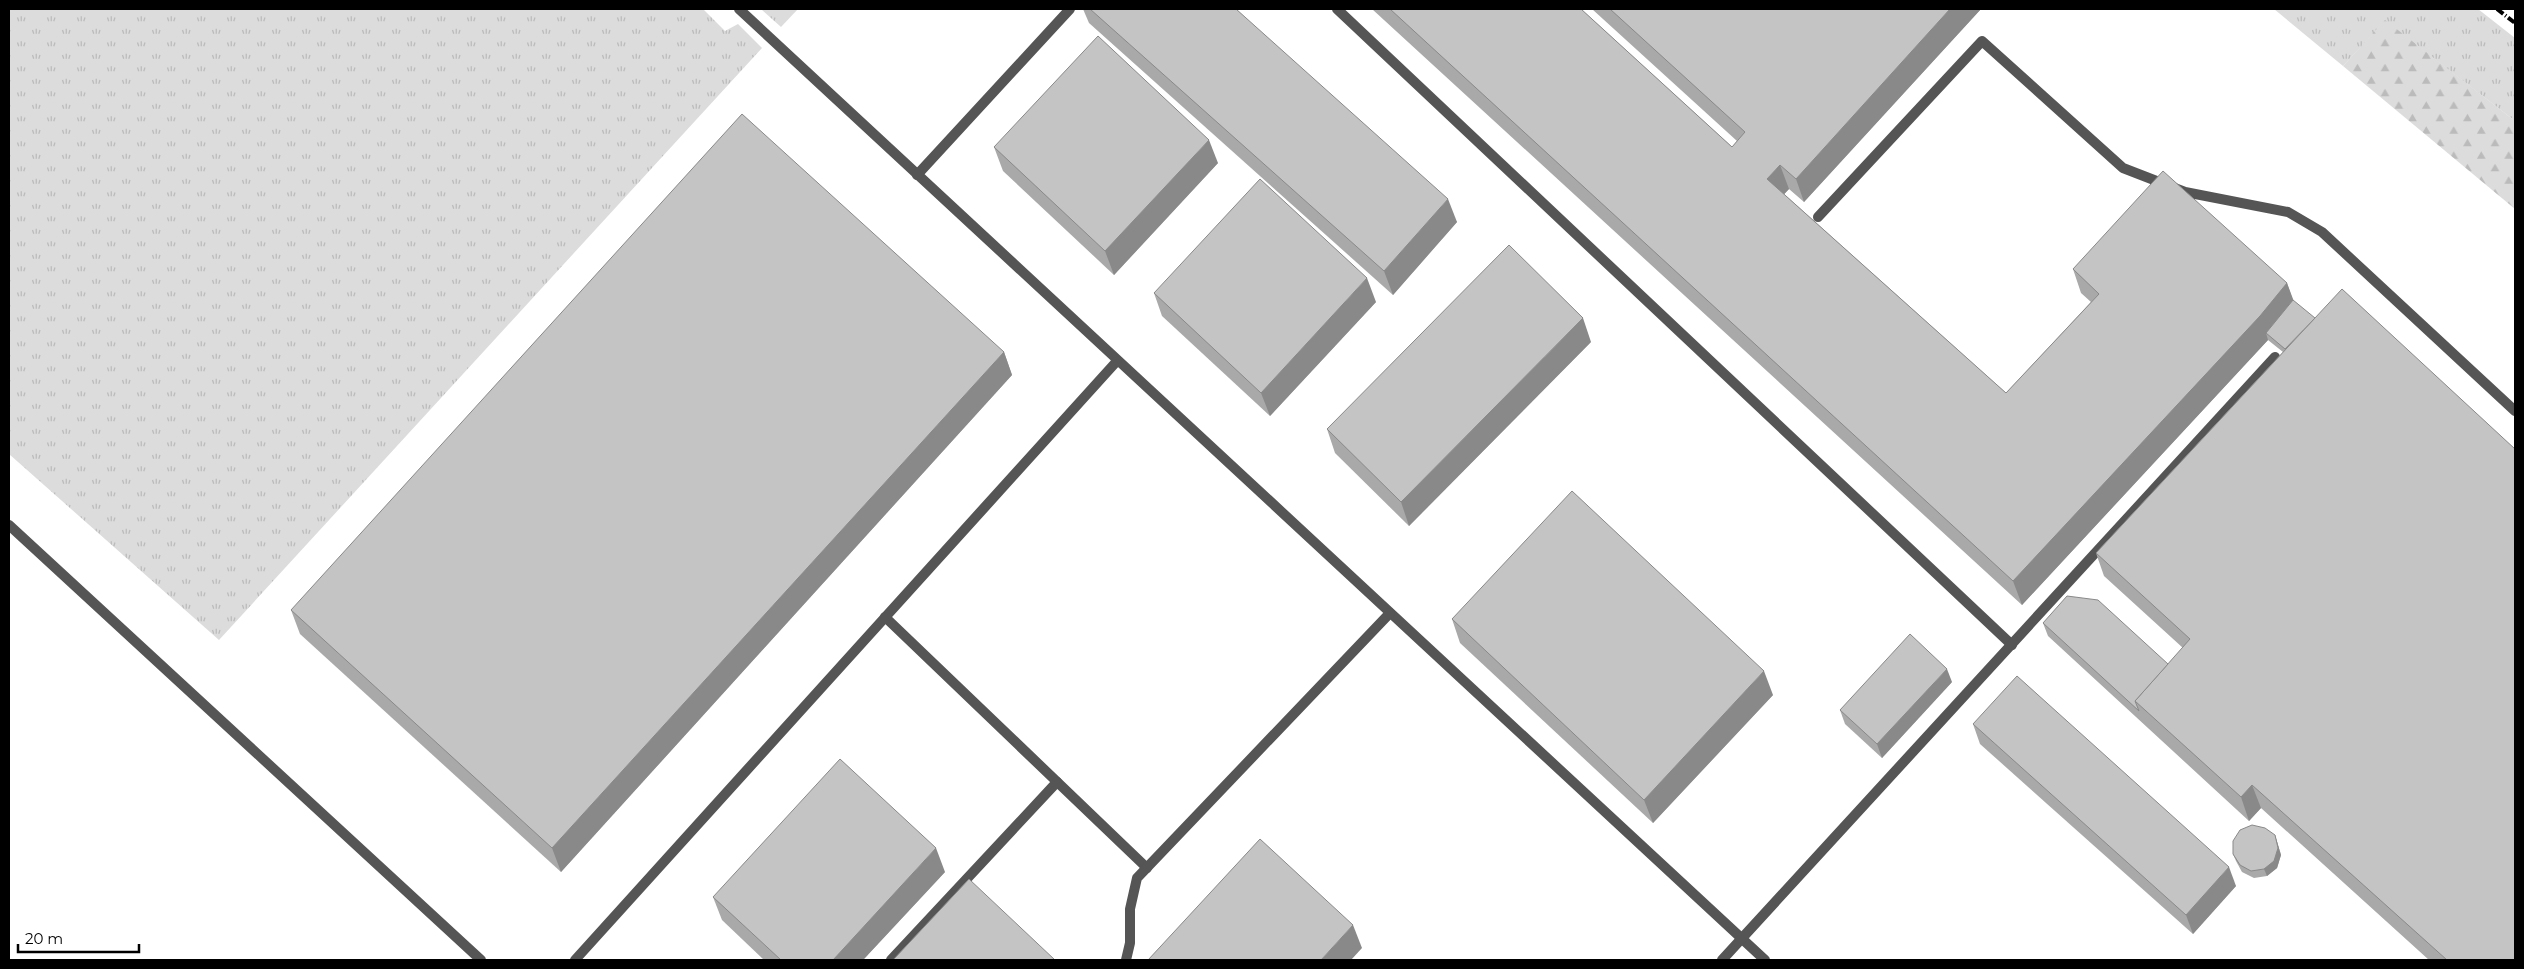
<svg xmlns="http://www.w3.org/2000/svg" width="2524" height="969" font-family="Montserrat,sans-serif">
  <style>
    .grass { fill: url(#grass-tufts) }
    .forest { fill: url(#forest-firs) }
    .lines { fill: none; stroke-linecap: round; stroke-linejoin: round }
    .lane { stroke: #555; stroke-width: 10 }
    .rail { stroke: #000; stroke-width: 4; stroke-dasharray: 8 2.5 1 2.5; stroke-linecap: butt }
    .wall { fill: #a9a9a9 }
    .shaded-wall { fill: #898989 }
    .building { fill: #c4c4c4; stroke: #898989 }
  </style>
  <defs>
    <pattern id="grass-tufts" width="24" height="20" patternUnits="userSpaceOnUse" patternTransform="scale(1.25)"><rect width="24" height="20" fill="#dcdcdc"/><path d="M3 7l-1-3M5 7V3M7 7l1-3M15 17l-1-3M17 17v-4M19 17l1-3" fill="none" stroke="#bbb"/></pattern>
    <pattern id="forest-firs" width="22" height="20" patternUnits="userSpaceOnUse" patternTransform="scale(1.25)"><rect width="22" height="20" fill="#dcdcdc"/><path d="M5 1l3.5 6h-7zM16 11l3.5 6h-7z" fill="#bbb"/></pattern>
  </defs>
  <rect width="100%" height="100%" fill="#fff"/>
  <g class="grass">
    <polygon points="9,9 703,9 725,31 738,24 762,48 219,640 9,454"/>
    <polygon points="761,9 798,9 781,27"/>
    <polygon points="2274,9 2478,9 2515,38 2515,121 2385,21 2343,66"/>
  </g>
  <polygon class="forest" points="2385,20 2515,121 2515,209 2343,66"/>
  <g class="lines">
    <g class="lane">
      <polyline points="739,9 1765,960"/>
      <polyline points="1337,9 2012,645"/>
      <polyline points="917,175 1070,9"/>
      <polyline points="1818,217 1982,41 2123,168 2185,192 2288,212 2322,232 2515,411"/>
      <polyline points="9,525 481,960"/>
      <polyline points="885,617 1147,868"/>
      <polyline points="575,960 1117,361"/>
      <polyline points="891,960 1057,782"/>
      <polyline points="1126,960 1130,943 1130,909 1137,878 1390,613"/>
      <polyline points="1722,960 2275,357"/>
    </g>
    <polyline class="rail" points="2497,9 2515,23"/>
  </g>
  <g class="wall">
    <polygon points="1083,9 1236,9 1457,222 1393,295 1089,23"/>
    <polygon points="1372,9 1581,9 1732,147 1737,141 1592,9 1981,9 1804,202 1789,189 1784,194 2006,393 2091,302 2081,293 2073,269 2287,283 2515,960 2429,960 2261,808 2249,821 2048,636 2043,623 2168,664 2183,648 2104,576 2096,553 2283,352 2268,340 2022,605"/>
    <polygon points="994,147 1218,163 1114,275 1003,171"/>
    <polygon points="1154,293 1376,302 1270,416 1162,316"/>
    <polygon points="1591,342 1409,526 1335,453 1327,429"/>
    <polygon points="1004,352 1012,375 561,872 300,634 291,610"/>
    <polygon points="1452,619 1773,695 1653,823 1460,643"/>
    <polygon points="1952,682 1882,758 1845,724 1840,710"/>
    <polygon points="1973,724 2236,886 2193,934 1980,744"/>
    <polygon points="2275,835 2281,855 2277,868 2267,876 2254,878 2242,872 2236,861 2233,854"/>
    <polygon points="945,872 863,960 764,960 722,920 713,897"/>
  </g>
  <g class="shaded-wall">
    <polygon points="1950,9 1981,9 1804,202 1796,179"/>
    <polygon points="1209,140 1218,163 1114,275 1105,251"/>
    <polygon points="1780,165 1789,189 1776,203 1767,179"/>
    <polygon points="1448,199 1457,222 1393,295 1384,271"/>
    <polygon points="1367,278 1376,302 1270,416 1261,393"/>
    <polygon points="2287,283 2296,307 2266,333 2268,340 2022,605 2013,581"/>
    <polygon points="1583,318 1591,342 1409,526 1401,502"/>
    <polygon points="1004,352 1012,375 561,872 552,848"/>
    <polygon points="1947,669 1952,682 1882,758 1877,744"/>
    <polygon points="1764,671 1773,695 1653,823 1644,800"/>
    <polygon points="2252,785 2261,808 2249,821 2241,797"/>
    <polygon points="2275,835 2281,855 2277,868 2267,876 2264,869"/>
    <polygon points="936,848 945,872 863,960 833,960"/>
    <polygon points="2229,867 2236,886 2193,934 2186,915"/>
    <polygon points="1353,925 1362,948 1351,960 1321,960"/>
  </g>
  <g class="building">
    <polygon points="1090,9 1236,9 1448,199 1384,271"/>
    <polygon points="1390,9 1581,9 1732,147 1745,132 1610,9 1950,9 1796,179 1780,165 1767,179 2006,393 2099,294 2073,269 2163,171 2287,283 2260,316 2013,581"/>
    <polygon points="1098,36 1209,140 1105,251 994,147"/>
    <polygon points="742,114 1004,352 552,848 291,610"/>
    <polygon points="1260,179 1367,278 1261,393 1154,293"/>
    <polygon points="1509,245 1583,318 1401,502 1327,429"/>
    <polygon points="2342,289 2515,449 2515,960 2447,960 2252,785 2241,797 2135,701 2190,639 2096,553"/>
    <polygon points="2293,300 2315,318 2285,349 2266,333"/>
    <polygon points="1572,491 1764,671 1644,800 1452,619"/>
    <polygon points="2067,596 2098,600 2168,664 2135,701 2139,711 2043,623"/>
    <polygon points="1910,634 1947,669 1877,744 1840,710"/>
    <polygon points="2017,676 2229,867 2186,915 1973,724"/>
    <polygon points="840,759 936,848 833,960 781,960 713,897"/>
    <polygon points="2252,825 2265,828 2275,835 2278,848 2274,861 2264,869 2251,871 2240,865 2233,854 2233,841 2240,830"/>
    <polygon points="1260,839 1353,925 1321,960 1148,960"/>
    <polygon points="969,879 1055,960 893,960"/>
  </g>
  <rect width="2524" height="969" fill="none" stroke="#000000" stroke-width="20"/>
  <path d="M18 944v8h121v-8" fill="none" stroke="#000000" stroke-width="2.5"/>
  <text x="25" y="944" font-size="15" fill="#000000" stroke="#ffffff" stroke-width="4" paint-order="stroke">20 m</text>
</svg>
